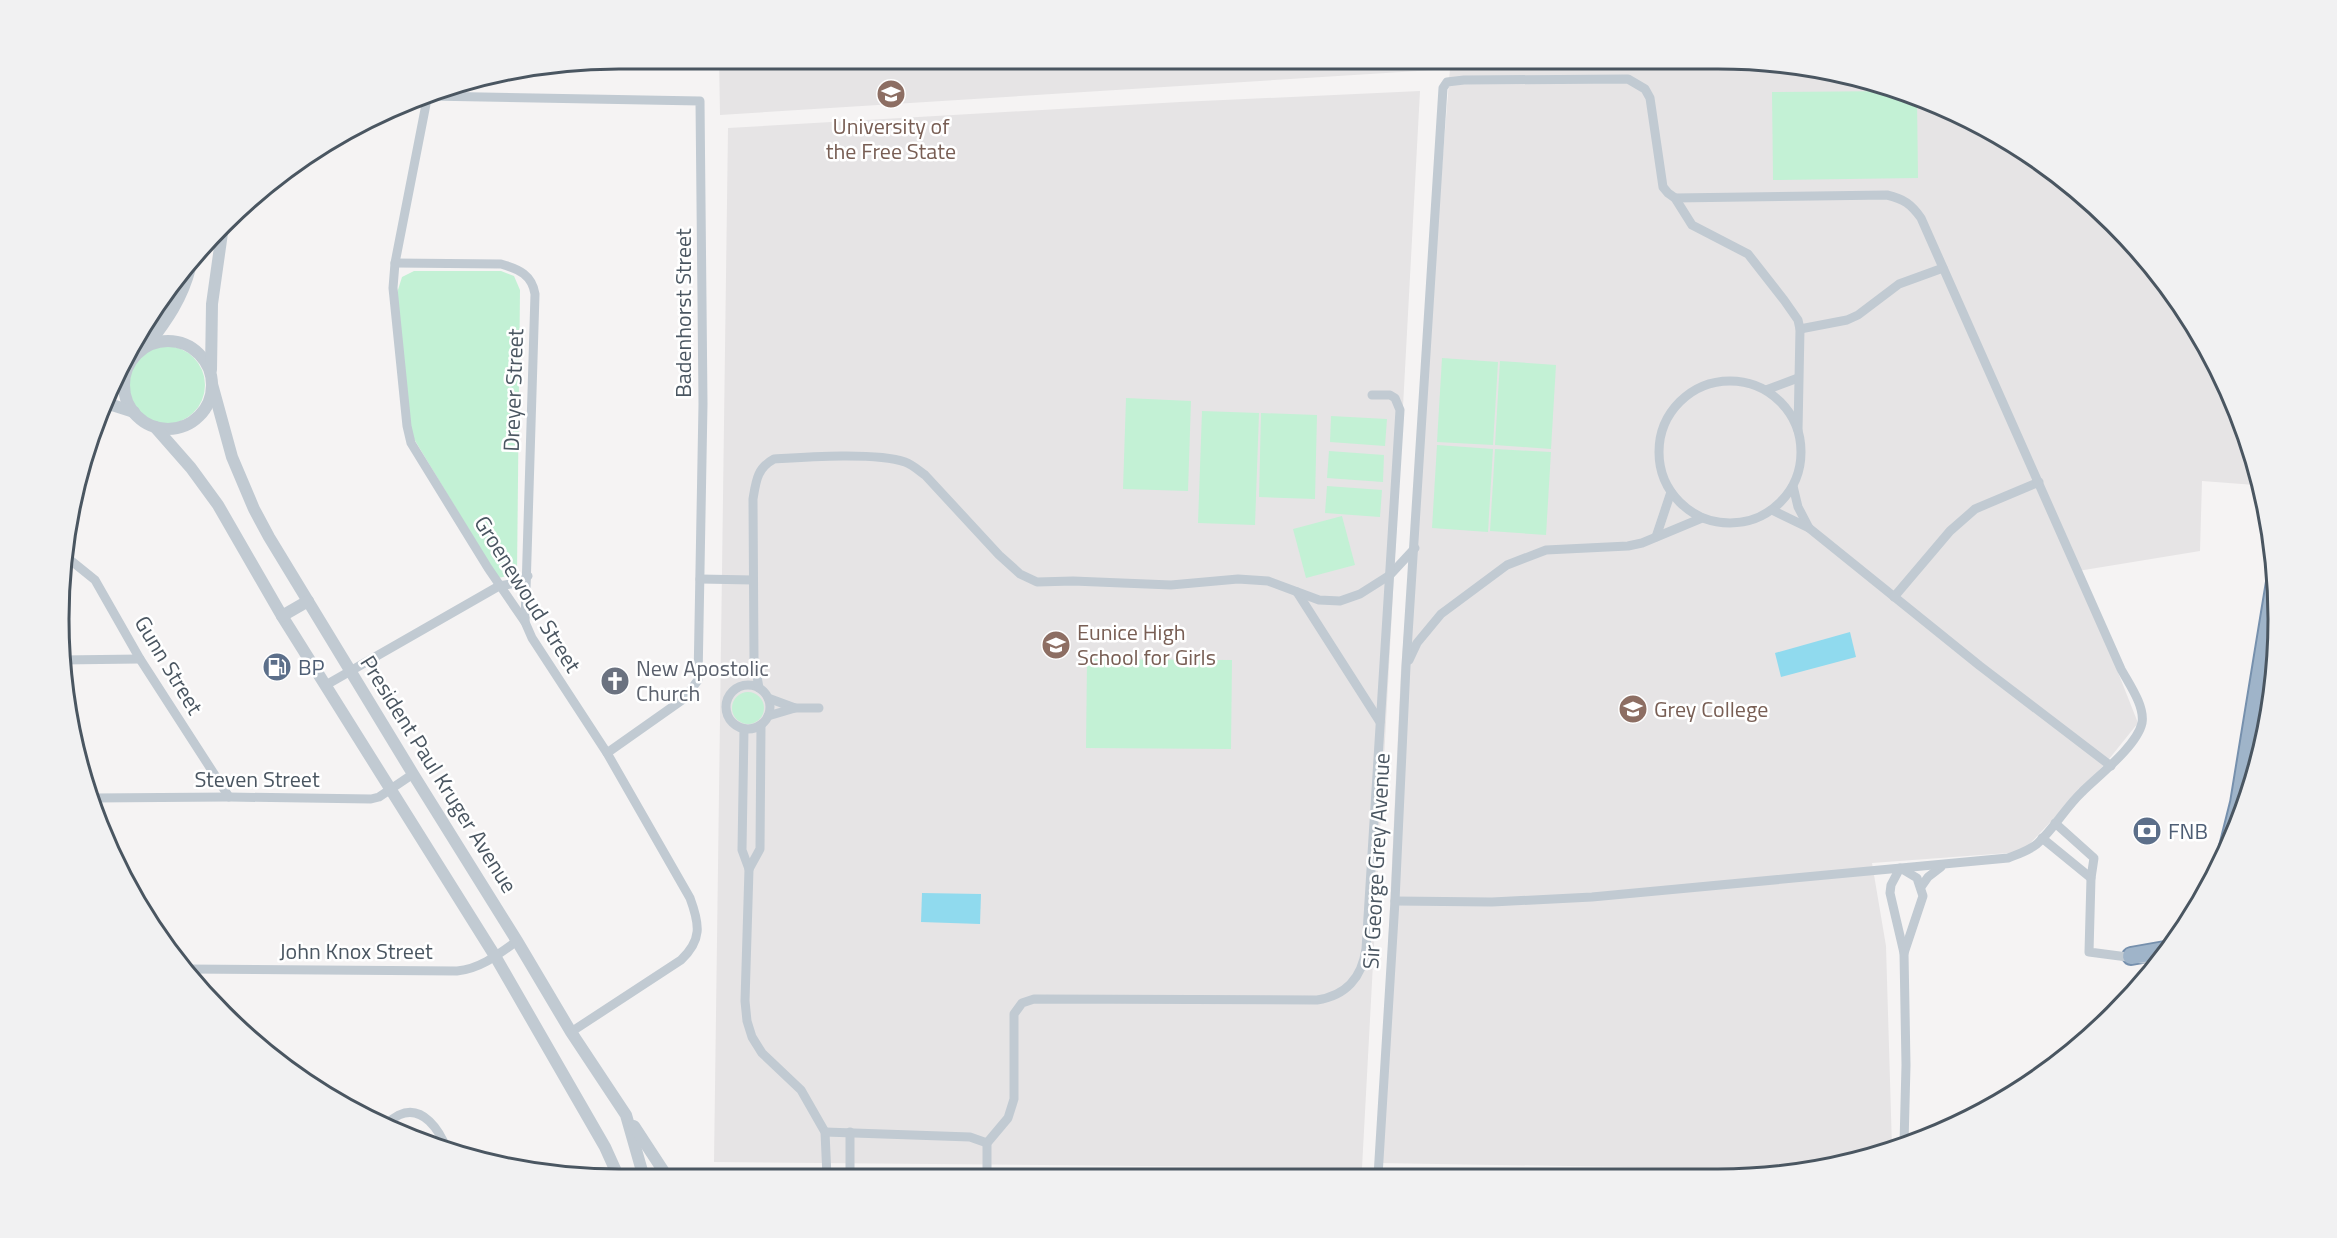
<svg xmlns="http://www.w3.org/2000/svg" width="2337" height="1238" font-family="'Titillium Web',sans-serif">
  <style>
    .education { fill: #e6e4e5 }
    .green { fill: #c3f1d5 }
    .water { fill: #90daee }
    .lines { fill: none; stroke-linecap: round; stroke-linejoin: round }
    .trunk-casing { stroke: #7690ad; stroke-width: 20 }
    .minor { stroke: #c1cad2; stroke-width: 9 }
    .tertiary { stroke: #c1cad2; stroke-width: 12 }
    .trunk { stroke: #9fb4c9; stroke-width: 16 }
    .labels { text-anchor: middle; stroke-width: 5; stroke-linejoin: round; paint-order: stroke }
    .education-label { font-size: 22px; fill: #785e54; stroke: #fff; text-anchor: start }
    .street-label { font-size: 22px; fill: #4a5661; stroke: #fff }
    .service-label { font-size: 22px; fill: #4e5e75; stroke: #fff; text-anchor: start }
    .worship-label { font-size: 22px; fill: #5b616d; stroke: #fff; text-anchor: start }
    .rim { fill: none; stroke: #4a5661; stroke-width: 3 }
  </style>
  <rect width="100%" height="100%" fill="#f5f3f3"/>
  <g class="education">
    <polygon points="719,59 1754,60 1863,78 1966,116 2059,175 2140,250 2204,339 2249,439 2257,472 2255,485 2202,481 2200,551 2078,571 2138,723 2105,764 2022,852 1872,863 1886,946 1892,1148 1809,1170 1378,1163 1401,670 1450,69 720,115"/>
    <polygon points="1420,91 1362,1168 714,1162 728,128 1180,102"/>
  </g>
  <g class="green">
    <polygon points="1899,91 1917,98 1918,178 1773,180 1772,92"/>
    <polygon points="414,271 501,271 514,276 520,290 517,574 498,578 411,434 397,293 402,277"/>
    <polygon points="178,281 163,310 140,335 153,308"/>
    <circle cx="166" cy="385" r="39"/>
    <polygon points="1442,358 1498,362 1493,445 1437,442"/>
    <polygon points="1500,361 1556,365 1551,449 1495,445"/>
    <polygon points="1126,398 1191,401 1188,491 1123,489"/>
    <polygon points="1202,411 1259,413 1255,525 1198,523"/>
    <polygon points="1261,413 1317,415 1315,499 1259,497"/>
    <polygon points="1331,416 1387,419 1385,446 1330,442"/>
    <polygon points="1437,445 1493,449 1488,532 1432,528"/>
    <polygon points="1495,449 1551,452 1546,535 1490,531"/>
    <polygon points="1329,451 1384,455 1383,482 1327,478"/>
    <polygon points="1327,486 1382,490 1380,517 1325,513"/>
    <polygon points="1342,516 1355,565 1306,578 1293,529"/>
    <polygon points="1087,659 1232,660 1231,749 1086,748"/>
    <circle cx="748" cy="708" r="16"/>
  </g>
  <g class="water">
    <polygon points="1850,632 1856,657 1781,677 1775,653"/>
    <polygon points="922,893 981,894 980,924 921,922"/>
  </g>
  <g class="lines">
    <g class="trunk-casing">
      <g id="trunk">
        <polyline points="2228,847 2239,803 2275,582"/>
        <polyline points="2131,956 2165,950"/>
      </g>
    </g>
    <g class="minor">
      <path d="M428,94L395,263L393,288L407,426L411,443L488,568L525,622L532,638L607,753L690,898C700,925 702,940 681,960L571,1032"/>
      <polyline points="428,96 700,101 703,404 698,680 685,698 607,753"/>
      <path d="M395,263L501,264C519,269 532,275 535,294L525,622"/>
      <polyline points="1800,329 1847,320 1858,315 1899,284 1943,268"/>
      <circle cx="1730" cy="452" r="71"/>
      <polyline points="1766,390 1798,378"/>
      <polyline points="1793,486 1798,507 1809,528"/>
      <polyline points="1772,510 1809,528 1980,666 2111,766"/>
      <polyline points="1656,537 1671,492"/>
      <polyline points="69,559 95,580 140,659 229,797"/>
      <polyline points="700,579 753,580"/>
      <polyline points="1297,592 1380,722"/>
      <polyline points="1894,597 1950,531 1975,509 2039,482"/>
      <polyline points="61,660 140,659"/>
      <polyline points="1409,660 1417,643 1441,614 1507,565 1546,550 1628,546 1642,543 1702,518"/>
      <polyline points="326,685 499,586 517,583 528,576"/>
      <circle cx="748" cy="707" r="22"/>
      <path d="M759,688L754,659L753,499C756,481 757,468 774,459C805,457 877,452 905,462C913,465 918,470 925,475L999,555L1020,574L1037,582L1073,581L1171,585L1238,579L1268,581L1319,600L1340,601L1360,594L1390,575L1415,548"/>
      <polyline points="768,698 795,708"/>
      <polyline points="768,716 795,708 819,708"/>
      <polyline points="744,729 742,850 749,869 745,1001 747,1021 752,1037 762,1053 801,1090 825,1132 827,1177"/>
      <polyline points="93,798 229,797 371,799 379,797 413,774"/>
      <polyline points="2055,823 2094,858 2091,878 2089,952 2158,961"/>
      <polyline points="2042,838 2091,878"/>
      <polyline points="1900,868 1891,885 1890,893 1904,953 1906,1065 1904,1144"/>
      <polyline points="749,869 760,849 761,725"/>
      <polyline points="1902,869 1917,878 1923,896 1904,953"/>
      <polyline points="1921,887 1928,877 1941,867"/>
      <path d="M1395,901L1492,902L1592,897L2008,858C2018,854 2028,851 2037,844C2054,829 2065,808 2082,792C2098,776 2137,746 2142,723C2145,706 2129,684 2121,669L1921,218C1911,204 1904,199 1887,195L1675,198"/>
      <path d="M186,969L457,971C480,969 499,954 517,941"/>
      <path d="M383,1126C388,1123 393,1118 399,1115C423,1104 440,1131 447,1150"/>
      <polyline points="825,1132 970,1137 987,1143"/>
      <polyline points="1378,1176 1395,901 1406,666 1443,88 1447,82 1464,80 1628,79 1645,89 1650,98 1663,187 1668,193 1675,198 1692,225 1748,254 1784,300 1798,320 1800,329 1798,430"/>
      <polyline points="850,1177 850,1132"/>
      <path d="M987,1177V1143L1008,1118L1014,1099V1014L1022,1003L1034,999L1317,1000C1346,996 1362,977 1366,949L1400,410L1395,398L1390,395H1372"/>
      <polyline points="706,1178 864,1177"/>
    </g>
    <g class="tertiary">
      <circle cx="168" cy="385" r="44"/>
      <path d="M148,345C167,320 182,299 190,268"/>
      <polyline points="211,370 212,304 222,233"/>
      <polyline points="212,384 232,457 254,509 269,537 413,774 517,941 571,1032 626,1115 644,1178"/>
      <polyline points="109,404 134,412"/>
      <polyline points="155,427 191,468 218,505 282,616 495,956 605,1147 619,1178"/>
      <polyline points="282,616 308,601"/>
      <polyline points="634,1126 668,1178"/>
    </g>
    <use href="#trunk" class="trunk"/>
  </g>
  <defs>
    <g id="university-disc" transform="scale(1.5)"><circle r="9.5" fill="#8d6e63" stroke="#fff"/><path d="M0-5L7-2L0 1L-7-2ZM-4 1L0 2.5L4 1V4Q0 6-4 4Z" fill="#fff"/></g>
    <g id="school-disc" transform="scale(1.5)"><circle r="9.5" fill="#8d6e63" stroke="#fff"/><path d="M0-5L7-2L0 1L-7-2ZM-4 1L0 2.5L4 1V4Q0 6-4 4Z" fill="#fff"/></g>
    <g id="fuel-disc" transform="scale(1.5)"><circle r="9.5" fill="#5c6f8a" stroke="#fff"/><path d="M-5.5-6h7V0h2V4h1.3V-2.5L3-4.5l.8-.8L6-3V5H2.5V1h-1V6h-7ZM-4.2-4.7v3.2H.2V-4.7Z" fill="#fff"/></g>
    <g id="church-disc" transform="scale(1.5)"><circle r="9.5" fill="#6b7280" stroke="#fff"/><path d="M-1.2-6h2.4v3.5h3.3v2.4h-3.3V6h-2.4V-.1h-3.3v-2.4h3.3Z" fill="#fff"/></g>
    <g id="bank-disc" transform="scale(1.5)"><circle r="9.5" fill="#5c6f8a" stroke="#fff"/><path d="M-6-4H6V4H-6ZM0-2.3a2.3 2.3 0 1 0 0 4.6a2.3 2.3 0 1 0 0-4.6Z" fill="#fff"/></g>
  </defs>
  <g fill-rule="evenodd">
    <use href="#university-disc" x="891" y="94"/>
    <use href="#school-disc" x="1056" y="645"/>
    <use href="#fuel-disc" x="277" y="667"/>
    <use href="#church-disc" x="615" y="681"/>
    <use href="#university-disc" x="1633" y="709"/>
    <use href="#bank-disc" x="2147" y="831"/>
  </g>
  <g class="labels">
    <g class="education-label">
      <text x="891" y="134" text-anchor="middle">University of<tspan x="891" dy="25">the Free State</tspan></text>
      <text x="1077" y="640">Eunice High<tspan x="1077" dy="25">School for Girls</tspan></text>
      <text x="1654" y="717">Grey College</text>
    </g>
    <g class="street-label">
      <text transform="translate(683 313) rotate(-90)" y="8">Badenhorst Street</text>
      <text transform="translate(513 390) rotate(-88)" y="8">Dreyer Street</text>
      <text transform="translate(528 594) rotate(58)" y="8">Groenewoud Street</text>
      <text transform="translate(169 665) rotate(59)" y="8">Gunn Street</text>
      <text transform="translate(439 774) rotate(58)" y="8">President Paul Kruger Avenue</text>
      <text x="257" y="787">Steven Street</text>
      <text transform="translate(1376 861) rotate(-87)" y="8">Sir George Grey Avenue</text>
      <text x="356" y="959">John Knox Street</text>
    </g>
    <g class="service-label">
      <text x="298" y="675">BP</text>
      <text x="2168" y="839">FNB</text>
    </g>
    <g class="worship-label">
      <text x="636" y="676">New Apostolic<tspan x="636" dy="25">Church</tspan></text>
    </g>
  </g>
  <path d="M0 0H2337V1238H0ZM619 69H1718A550 550 0 0 1 2268 619V619A550 550 0 0 1 1718 1169H619A550 550 0 0 1 69 619V619A550 550 0 0 1 619 69Z" fill="#f1f1f2" fill-rule="evenodd"/>
  <path class="rim" d="M619 69H1718A550 550 0 0 1 2268 619V619A550 550 0 0 1 1718 1169H619A550 550 0 0 1 69 619V619A550 550 0 0 1 619 69Z"/>
</svg>
